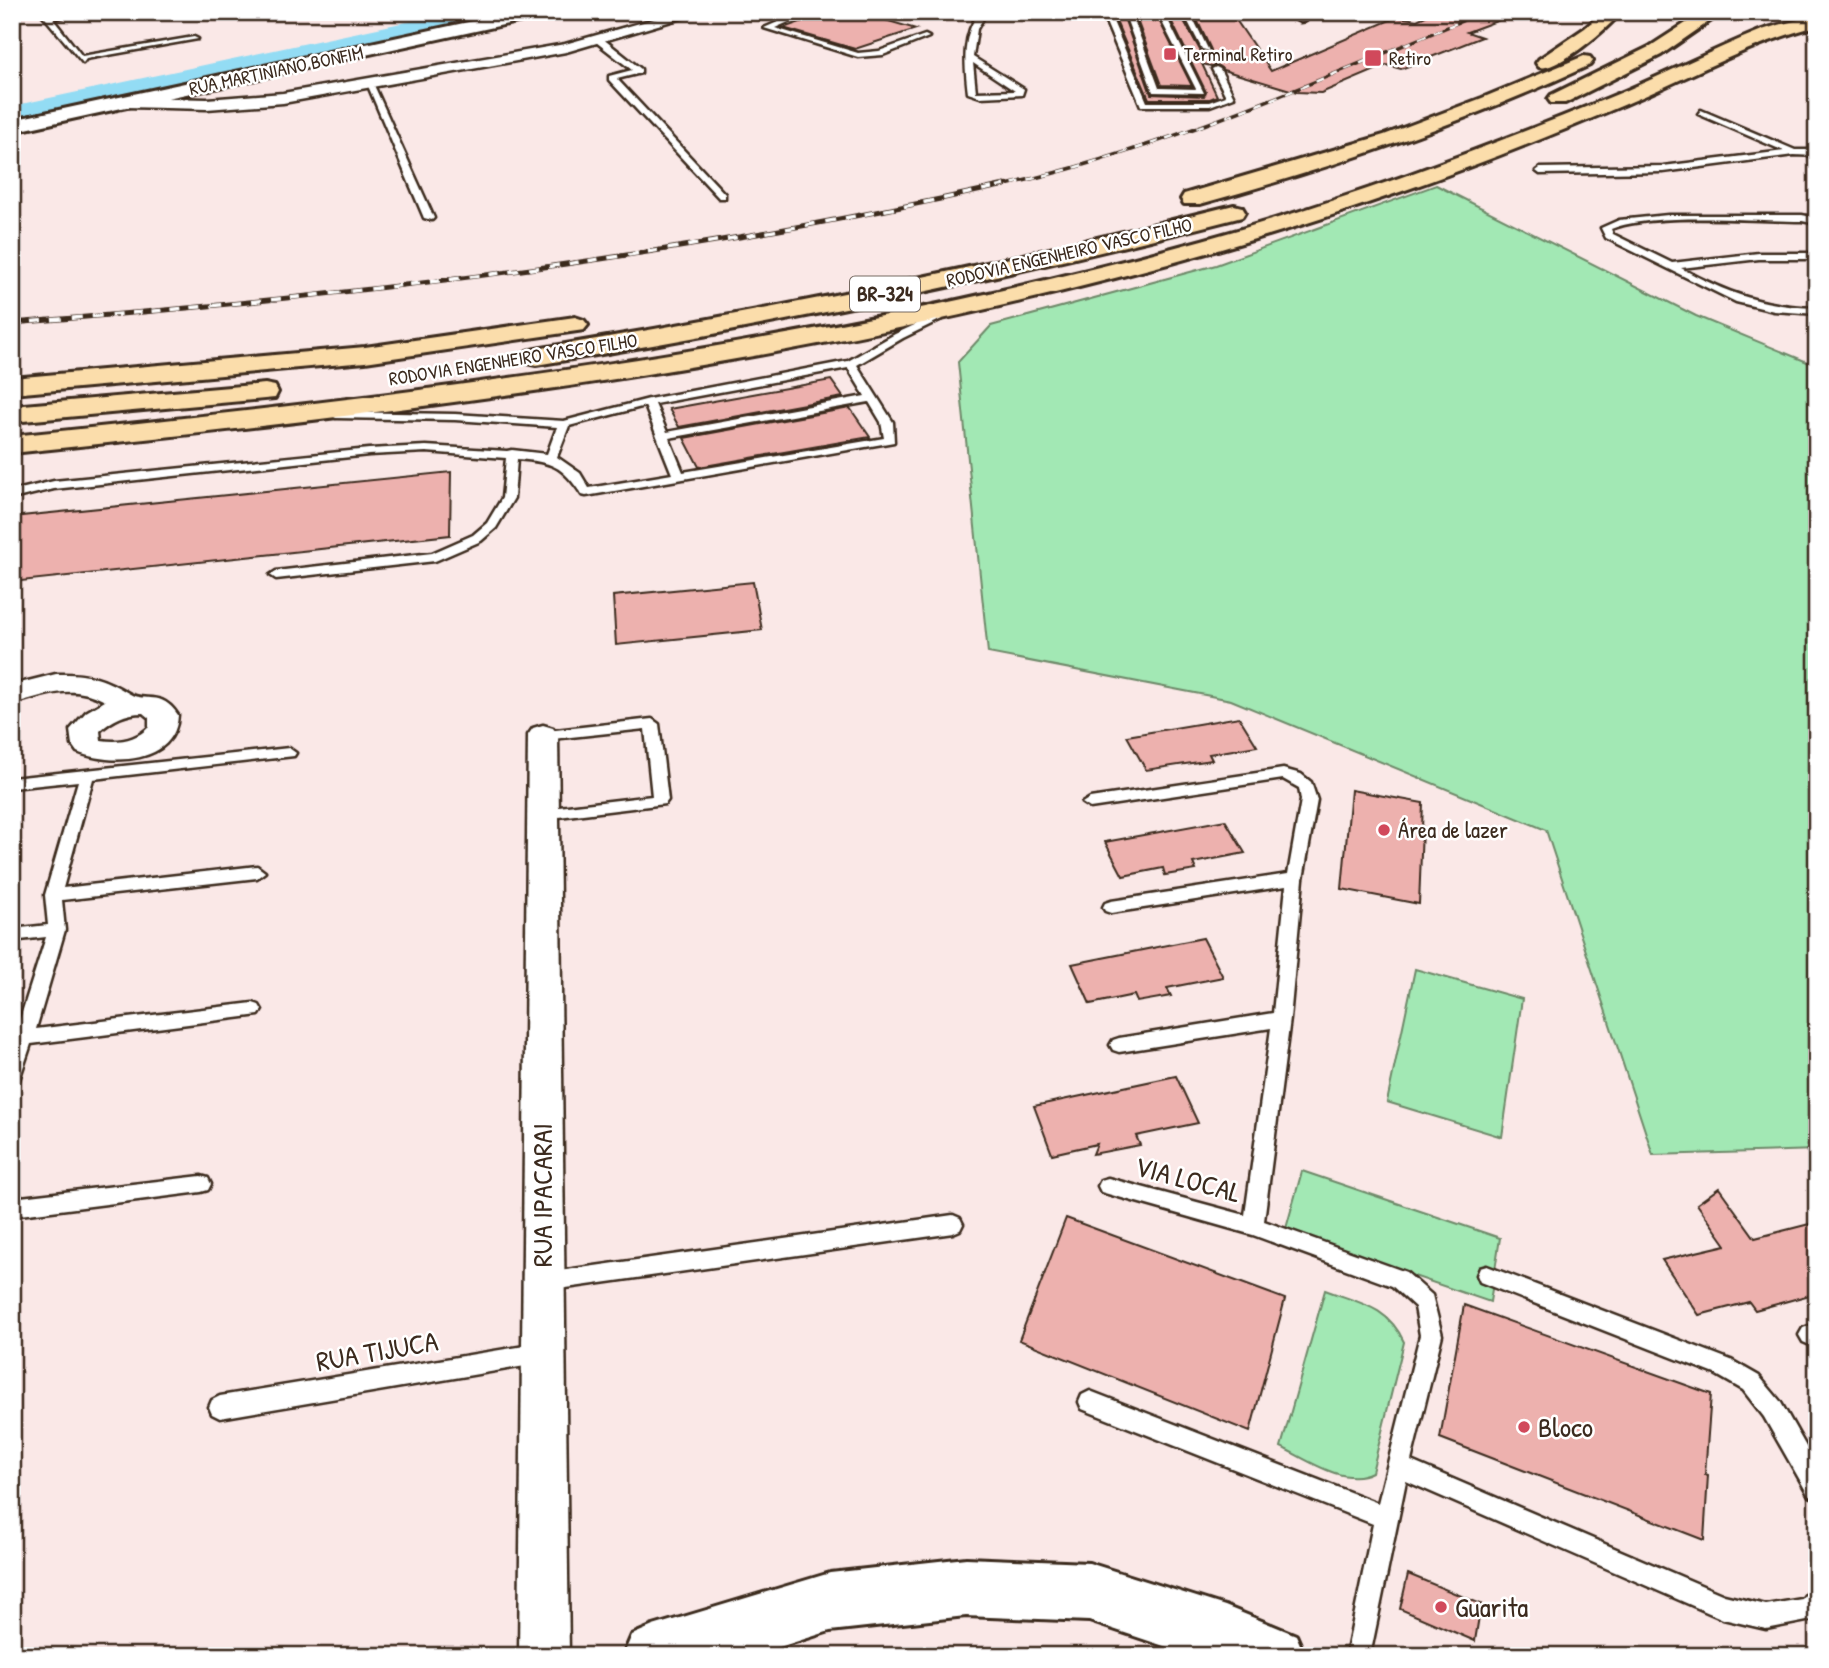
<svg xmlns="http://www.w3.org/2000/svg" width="1829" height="1668" font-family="'Patrick Hand',sans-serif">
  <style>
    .green { fill: #a2e8b4; stroke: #6e8969; stroke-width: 2 }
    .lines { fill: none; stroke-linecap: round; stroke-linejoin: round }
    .canal { fill: #93dcf4; fill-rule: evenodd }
    .building { fill: #edb1ae; stroke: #3b2a1e; stroke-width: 2 }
    .service-casing { stroke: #3b2a1e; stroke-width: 5 }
    .minor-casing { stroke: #3b2a1e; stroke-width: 5 }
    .tertiary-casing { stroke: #3b2a1e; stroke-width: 6 }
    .secondary-casing { stroke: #3b2a1e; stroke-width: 6 }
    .motorway-casing { stroke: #3b2a1e; stroke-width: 6 }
    .path { stroke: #3b2a1e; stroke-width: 2; stroke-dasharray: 2.5 2.5; stroke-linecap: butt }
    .service { fill: #fff; fill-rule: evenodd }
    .minor { fill: #fff; fill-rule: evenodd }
    .tertiary { fill: #fff; fill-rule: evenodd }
    .secondary { fill: #fff; fill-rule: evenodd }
    .motorway { fill: #fbddab; fill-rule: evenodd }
    .rail-far1-casing { stroke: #3b2a1e; stroke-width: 3.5 }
    .rail-casing { stroke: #3b2a1e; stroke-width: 5 }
    .rail-far1 { stroke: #fff; stroke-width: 2.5; stroke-dasharray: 8; stroke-linecap: butt }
    .rail { stroke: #fff; stroke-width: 3.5; stroke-dasharray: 10; stroke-linecap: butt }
    .poi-dot { fill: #d1495b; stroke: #fff; stroke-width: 2.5 }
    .labels { text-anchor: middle; stroke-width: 5; stroke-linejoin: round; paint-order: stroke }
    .far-poi-label { font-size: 19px; fill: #3b2a1e; stroke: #fff; text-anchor: start }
    .far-street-label { font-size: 19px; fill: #3b2a1e; stroke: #fff }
    .shield { fill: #fff; stroke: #766a62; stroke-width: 2 }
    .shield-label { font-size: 21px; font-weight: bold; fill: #3b2a1e }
    .poi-label { font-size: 23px; fill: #3b2a1e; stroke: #fff; text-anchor: start }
    .near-street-label { font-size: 28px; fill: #3b2a1e; stroke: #fff }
    .near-poi-label { font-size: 28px; fill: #3b2a1e; stroke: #fff; text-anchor: start }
  </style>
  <rect width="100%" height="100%" fill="#fae8e7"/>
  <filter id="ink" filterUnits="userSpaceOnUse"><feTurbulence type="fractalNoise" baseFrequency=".0143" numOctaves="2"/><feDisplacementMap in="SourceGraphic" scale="14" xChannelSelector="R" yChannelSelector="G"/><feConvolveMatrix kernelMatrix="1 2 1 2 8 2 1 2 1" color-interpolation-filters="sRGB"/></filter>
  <g filter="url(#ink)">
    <g class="green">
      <polygon points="1436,185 1696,316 1817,366 1817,1150 1653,1155 1546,830 1231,700 988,653 958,362 991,326 1216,265"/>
      <polygon points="1415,969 1522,999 1502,1137 1387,1102"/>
      <polygon points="1302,1171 1500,1238 1490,1302 1285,1232"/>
      <path d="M1325,1290C1359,1303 1388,1306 1404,1342L1372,1472C1344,1487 1306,1459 1281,1447Z"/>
    </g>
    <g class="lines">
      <polygon class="canal" points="453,12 488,12 479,17 12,118 12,106"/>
    </g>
    <g class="building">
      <polygon points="829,12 858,12 916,29 855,49 783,28"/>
      <polygon points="1112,12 1122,12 1151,94 1204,96 1206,92 1167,12 1174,12 1179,21 1184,21 1200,50 1208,54 1211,50 1197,20 1236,20 1271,71 1397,17 1417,20 1434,12 1510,12 1510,16 1467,32 1482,37 1401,69 1387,65 1321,93 1297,92 1223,70 1217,65 1211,66 1202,64 1217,96 1210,99 1149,99"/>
      <polygon points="1134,12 1155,12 1192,86 1161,85"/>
      <polygon points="831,380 843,397 679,427 669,409"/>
      <polygon points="850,408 870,437 699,467 684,438"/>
      <polygon points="451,472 450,535 12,582 12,517"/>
      <polygon points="753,582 762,630 616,645 613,596"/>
      <polygon points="1239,717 1257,746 1209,754 1212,760 1146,770 1127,736"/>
      <polygon points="1351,790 1423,803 1419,904 1342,889"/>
      <polygon points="1225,820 1245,853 1193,863 1196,870 1165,875 1163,868 1123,876 1105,842"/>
      <polygon points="1203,938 1223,977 1167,988 1171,996 1137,1002 1134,995 1090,1004 1072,964"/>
      <polygon points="1176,1076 1198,1123 1136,1136 1140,1145 1093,1154 1097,1144 1052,1154 1034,1106"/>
      <polygon points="1719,1188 1755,1238 1817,1222 1817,1293 1755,1310 1749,1302 1699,1315 1662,1260 1726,1245 1697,1204"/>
      <polygon points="1066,1218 1285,1299 1250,1432 1019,1340"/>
      <polygon points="1464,1305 1711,1394 1705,1474 1708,1475 1704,1540 1440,1438"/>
      <polygon points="1408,1574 1481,1604 1475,1641 1400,1609"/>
    </g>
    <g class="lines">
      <g class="service-casing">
        <g id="service">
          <polygon points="40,12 47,12 50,16 73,12 72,15 53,19 82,56 194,37 198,39 86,59 83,63"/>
          <polygon points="401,12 409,12 411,15 406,16"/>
          <polygon points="801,12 811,12 775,28 858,53 879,51 925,35 929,37 883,55 858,57 764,28"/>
          <path d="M980,12H987L977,29L973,57L1024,89L1022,95L980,97L968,93C965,66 961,34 980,12ZM973,63L1015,91L976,92Z"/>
          <polygon points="1095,12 1109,12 1147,102 1209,102 1226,96 1212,69 1216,67 1220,69 1234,97 1210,106 1141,106 1103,15 1076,19 1073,17"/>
          <polygon points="1124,12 1131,12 1159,88 1196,89 1157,12 1164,12 1204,93 1153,92"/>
          <polygon points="1183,12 1190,12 1209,51 1202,49"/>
          <polygon points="1282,12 1291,12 1306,21 1300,22"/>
          <polygon points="596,38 602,38 641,69 641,73 617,79 725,194 725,198 719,198 609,80 609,76 632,70 596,42"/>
          <polygon points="366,81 373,83 434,218 432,220 424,218"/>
          <polygon points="1701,110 1795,150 1817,150 1817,156 1794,155 1663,172 1540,174 1536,171 1540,168 1663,166 1784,151 1698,114"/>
          <path d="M1668,215H1802L1817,218V224L1802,221C1751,221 1656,212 1611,229L1613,234L1672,263L1759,253H1817V259H1759L1681,268C1728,294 1763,306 1817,308V314L1774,311L1736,302L1606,238L1601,228L1619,220Z"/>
          <path d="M945,311L954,313L903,338L857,365L893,422L894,442L586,496L582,495C562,465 552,462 517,459L514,498L496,528L481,541L435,561L276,579L270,575L276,571L432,553L473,535L487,523L502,498L506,458L426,452L369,455L54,489L12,499V491L54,481L369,449L426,446L507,451L512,450L547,454L557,427L455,420L336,418L330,415L336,412L455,414L564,421L649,399L848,361L895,334ZM848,368L865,396L667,432L655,404ZM869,402L881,422L884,438L683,472L669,438ZM645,406L672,474L589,488L580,473L557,457L569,426Z"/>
          <polygon points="652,719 659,724 668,800 665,804 542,819 537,818 534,814 542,809 652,796 645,729 543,740 538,738 536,735 538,732"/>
          <polygon points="289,748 296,753 294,756 93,779 63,888 257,866 265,872 257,878 62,900 65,930 36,1029 253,1003 259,1005 262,1010 259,1015 31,1044 18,1083 12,1085 14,1038 46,937 12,941 12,929 48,925 45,895 78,781 12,788 12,778"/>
          <polygon points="1283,769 1301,774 1311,782 1317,800 1303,879 1290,1019 1264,1221 1406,1272 1432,1295 1442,1335 1411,1461 1724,1595 1766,1605 1802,1599 1809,1590 1817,1586 1817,1619 1766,1629 1723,1619 1406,1481 1370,1656 1346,1656 1373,1524 1082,1409 1079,1402 1082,1395 1090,1391 1378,1503 1420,1335 1415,1307 1392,1286 1253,1235 1108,1194 1101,1192 1098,1186 1101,1180 1108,1178 1245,1215 1271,1028 1119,1052 1113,1050 1110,1045 1113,1040 1119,1038 1273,1013 1286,886 1111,913 1105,911 1103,907 1105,903 1111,901 1288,874 1301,800 1299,788 1283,779 1090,808 1082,803 1090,798"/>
          <polygon points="201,1176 208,1178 211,1184 208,1190 201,1192 12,1216 12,1198"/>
          <polygon points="953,1215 960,1218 963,1224 960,1230 953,1233 545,1291 538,1289 535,1282 538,1275 545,1273"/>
          <polygon points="1487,1266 1731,1360 1759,1376 1780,1401 1817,1466 1817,1499 1809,1496 1764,1417 1743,1390 1715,1374 1480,1282 1477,1275 1480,1268"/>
          <polygon points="1817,1323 1817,1343 1810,1345 1803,1342 1799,1335 1803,1328"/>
          <polygon points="543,1343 551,1346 554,1353 551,1360 543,1363 220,1418 212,1414 209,1407 212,1400 220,1396"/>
        </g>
      </g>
      <g class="minor-casing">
        <g id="minor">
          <polygon points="679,12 702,12 566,52 283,103 207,109 126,107 118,102 126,97 207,99 283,93 565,44"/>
          <path d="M56,674C88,673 104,678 130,694C145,703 161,689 178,715C176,764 111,766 77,752L72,745L70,730L86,712L105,701C73,683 45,695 12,704V685ZM143,713L149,718V727C136,740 119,743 101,740L100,731C112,720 125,713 143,713Z"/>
          <polygon points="543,725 553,728 558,735 569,1656 519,1656 528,735 533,728"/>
        </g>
      </g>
      <g class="tertiary-casing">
        <polygon id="tertiary" points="515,12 548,12 540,17 12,132 12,120"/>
      </g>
      <g class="secondary-casing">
        <polygon id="secondary" points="966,1558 1089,1563 1225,1606 1296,1635 1305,1656 1194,1656 1089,1621 966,1616 830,1631 751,1656 623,1656 632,1635 653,1626 830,1573"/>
      </g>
      <g class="motorway-casing">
        <g id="motorway">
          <path d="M1603,12H1621C1609,28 1557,72 1539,67L1536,63L1539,59L1585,28Z"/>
          <polygon points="1703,12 1723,12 1661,55 1565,103 1551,103 1548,99 1551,95 1649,47"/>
          <path d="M1817,16V26C1750,43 1690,77 1626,104C1494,160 1359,210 1221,249C827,363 419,411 12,453V436C414,395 812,348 1202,240C1341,202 1475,152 1608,98C1660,77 1710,51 1762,30C1780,24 1799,20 1817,16Z"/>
          <path d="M1584,56L1590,57L1593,61L1590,65C1464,123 1334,167 1200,204H1184L1181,199L1184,194L1384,135L1482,98Z"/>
          <path d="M1234,205L1242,207L1245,212L1242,217C1009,277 774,326 536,365L527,363L523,357L527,351L536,349C771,311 1003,263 1234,205Z"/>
          <polygon points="575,317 584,320 588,325 584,330 365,362 12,394 12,378 365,347"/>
          <polygon points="265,384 275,386 278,392 275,398 12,422 12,406"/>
        </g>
      </g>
      <polyline class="path" points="1235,59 1277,59"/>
      <use href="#service" class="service"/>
      <use href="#minor" class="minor"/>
      <use href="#tertiary" class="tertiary"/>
      <use href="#secondary" class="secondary"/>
      <use href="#motorway" class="motorway"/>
      <g class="rail-far1-casing">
        <path id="rail-far1" d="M997,187C1166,150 1324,77 1484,12"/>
      </g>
      <g class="rail-casing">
        <path id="rail" d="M12,323C345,297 678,258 1005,185"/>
      </g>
      <use href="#rail-far1" class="rail-far1"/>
      <use href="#rail" class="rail"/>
    </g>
  </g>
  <g class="poi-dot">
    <rect x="1163" y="47" width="14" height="14" rx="3.5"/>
    <rect x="1364" y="49" width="18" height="18" rx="3.5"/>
    <circle cx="1384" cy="830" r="7"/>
    <circle cx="1524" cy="1427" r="7"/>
    <circle cx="1441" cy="1607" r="7"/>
  </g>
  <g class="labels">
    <g class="far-poi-label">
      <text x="1184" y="61">Terminal Retiro</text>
      <text x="1389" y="65">Retiro</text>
    </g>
    <g class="far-street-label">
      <text transform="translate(276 70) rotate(-12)" y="7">RUA MARTINIANO BONFIM</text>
      <text transform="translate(1069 252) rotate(-13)" y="7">RODOVIA ENGENHEIRO VASCO FILHO</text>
      <text transform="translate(513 359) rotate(-9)" y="7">RODOVIA ENGENHEIRO VASCO FILHO</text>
    </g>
    <rect class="shield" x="850" y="276.5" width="70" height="35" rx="5"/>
    <g class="shield-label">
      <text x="885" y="301">BR-324</text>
    </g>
    <g class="poi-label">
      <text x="1398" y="838">Área de lazer</text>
    </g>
    <g class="near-street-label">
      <text transform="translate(1188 1179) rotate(15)" y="10">VIA LOCAL</text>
      <text transform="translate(542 1195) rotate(-90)" y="10">RUA IPACARAI</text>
      <text transform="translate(377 1351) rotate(-10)" y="10">RUA TIJUCA</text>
    </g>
    <g class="near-poi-label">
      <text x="1538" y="1437">Bloco</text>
      <text x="1455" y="1617">Guarita</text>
    </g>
  </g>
  <rect width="1829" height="1668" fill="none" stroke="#fff" stroke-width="42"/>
  <rect x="21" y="21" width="1787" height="1626" fill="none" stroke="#3b2a1e" stroke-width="2.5" filter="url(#ink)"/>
</svg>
